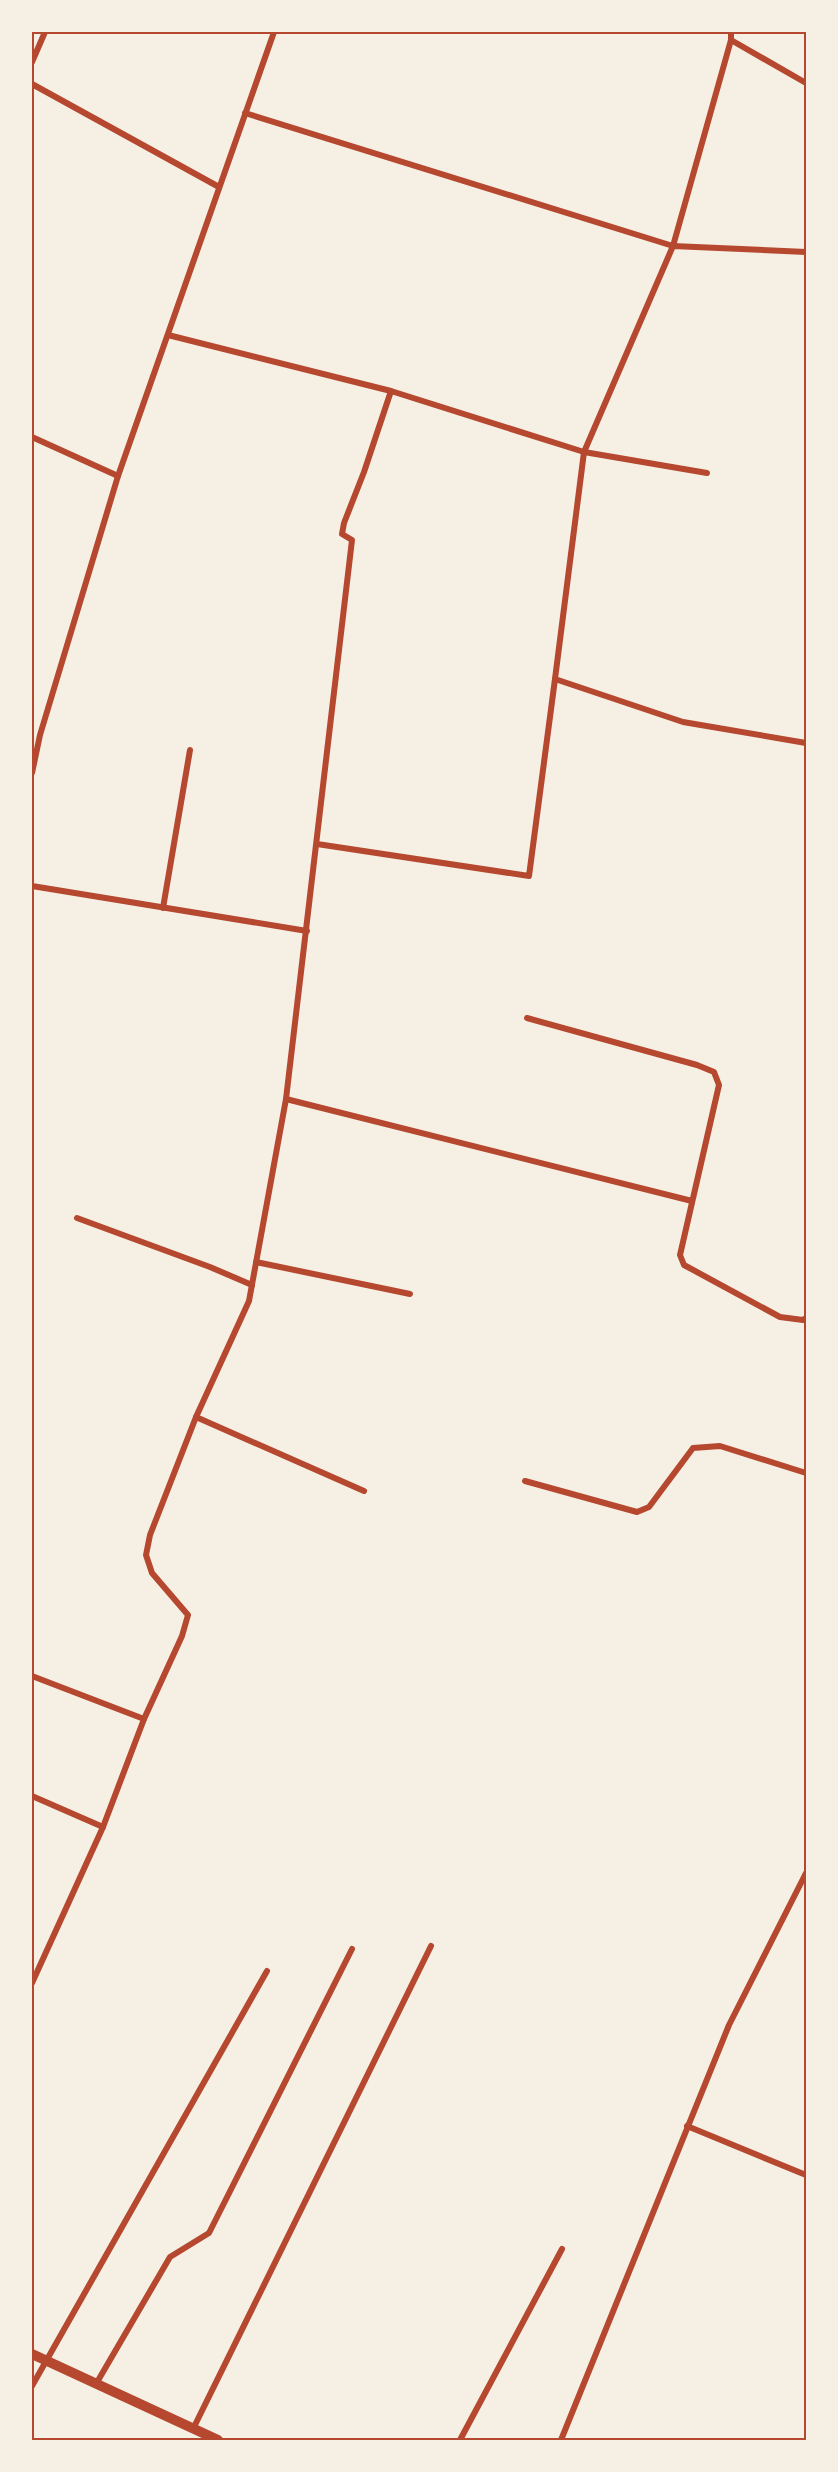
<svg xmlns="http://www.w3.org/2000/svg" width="838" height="2472" font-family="'Public Sans',sans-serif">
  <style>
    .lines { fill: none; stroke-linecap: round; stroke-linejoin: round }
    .minor { stroke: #b5482f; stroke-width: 6 }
    .tertiary { stroke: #b5482f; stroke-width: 10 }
    .neatline { fill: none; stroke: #b5482f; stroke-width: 2 }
  </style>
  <rect width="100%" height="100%" fill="#f6efe4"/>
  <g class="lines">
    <g class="minor">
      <polyline points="731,40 806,83"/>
      <polyline points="32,62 45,32"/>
      <polyline points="32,84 219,187"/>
      <polyline points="245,113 673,246 731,40 731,32"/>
      <polyline points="806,252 673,246 584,452 555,679 683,722 806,743"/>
      <polyline points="168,335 391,391 584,452 707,473"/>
      <polyline points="32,437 118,476"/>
      <polyline points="32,773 40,735 118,476 274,32"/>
      <polyline points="317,844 529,876 555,679"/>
      <polyline points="32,886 307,931"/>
      <polyline points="163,908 190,750"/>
      <polyline points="527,1018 697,1065 714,1072 719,1085 680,1255 684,1265 780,1317 803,1320 806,1318"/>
      <polyline points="286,1099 692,1201"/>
      <polyline points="77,1218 210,1267 252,1285"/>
      <polyline points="256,1262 410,1294"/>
      <polyline points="196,1417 364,1491"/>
      <polyline points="525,1481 637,1512 649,1507 693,1448 720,1446 806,1473"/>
      <polyline points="32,1676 144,1719"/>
      <polyline points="32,1796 103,1827"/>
      <polyline points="32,1983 103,1827 144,1719 182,1636 188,1615 152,1573 146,1555 150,1535 196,1417 249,1301 286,1099 352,540 342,534 344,523 364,472 391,391"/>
      <polyline points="687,2126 806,2175"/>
      <polyline points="96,2384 170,2257 209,2233 352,1949"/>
      <polyline points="32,2386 267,1971"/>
      <polyline points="193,2429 431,1946"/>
      <polyline points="460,2440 562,2249"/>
      <polyline points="561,2440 729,2025 806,1873"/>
    </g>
    <polyline class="tertiary" points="32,2354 218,2440"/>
  </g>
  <rect width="838" height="2472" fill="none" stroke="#f6efe4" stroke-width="66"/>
  <rect x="33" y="33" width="772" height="2406" class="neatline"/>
</svg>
